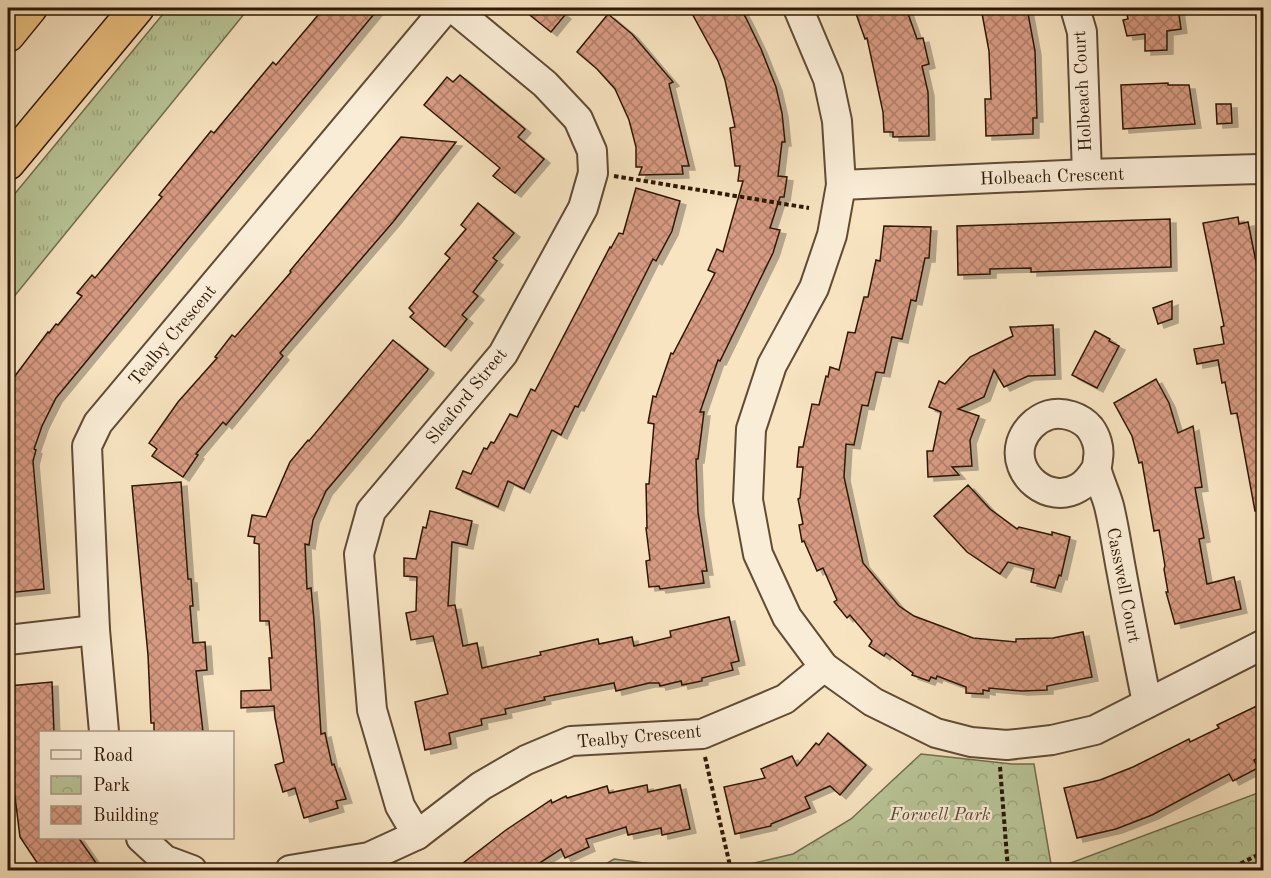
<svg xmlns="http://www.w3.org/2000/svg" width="1271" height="878" font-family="'Old Standard TT',serif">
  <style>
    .grass { fill: url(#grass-tufts); stroke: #726e4e; stroke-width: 1.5 }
    .park { fill: url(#park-crowns); stroke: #726e4e; stroke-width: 1.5 }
    .building { fill: url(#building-cross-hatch); stroke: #2d1804; stroke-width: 1.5; filter: url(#shadow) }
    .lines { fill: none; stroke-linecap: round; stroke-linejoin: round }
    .minor-casing { stroke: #604b33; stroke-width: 32 }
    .highway-casing { stroke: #2d1804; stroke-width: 36 }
    .path { stroke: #2d1804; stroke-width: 4; stroke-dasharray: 4.5 3; stroke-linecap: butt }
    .minor { stroke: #faedd7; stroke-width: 28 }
    .highway { stroke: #ecc280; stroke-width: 33 }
    .labels { text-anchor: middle; stroke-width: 4.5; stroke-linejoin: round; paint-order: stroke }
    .street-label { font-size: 18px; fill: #2d1804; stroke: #faedd7 }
    .park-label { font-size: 18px; font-style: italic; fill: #574c30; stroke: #faedd7 }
  </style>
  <defs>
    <pattern id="grass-tufts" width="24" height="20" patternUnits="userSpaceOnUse" patternTransform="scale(1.5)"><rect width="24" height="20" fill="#b8c597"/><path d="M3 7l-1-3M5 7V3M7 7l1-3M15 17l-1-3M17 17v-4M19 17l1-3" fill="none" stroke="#9ea880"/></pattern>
    <pattern id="park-crowns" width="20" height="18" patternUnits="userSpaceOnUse" patternTransform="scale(1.5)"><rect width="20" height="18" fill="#b8c597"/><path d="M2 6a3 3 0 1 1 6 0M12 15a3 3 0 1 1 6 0" fill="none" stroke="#9ea880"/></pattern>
    <pattern id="building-cross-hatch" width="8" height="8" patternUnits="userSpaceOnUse" patternTransform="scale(1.5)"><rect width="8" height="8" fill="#d79a82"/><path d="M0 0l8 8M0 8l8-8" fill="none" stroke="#af7d68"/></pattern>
    <filter id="shadow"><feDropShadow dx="6" dy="4" stdDeviation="0" flood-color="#0004"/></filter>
  </defs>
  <rect width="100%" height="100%" fill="#f8e4c1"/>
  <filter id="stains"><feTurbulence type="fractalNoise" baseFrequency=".00333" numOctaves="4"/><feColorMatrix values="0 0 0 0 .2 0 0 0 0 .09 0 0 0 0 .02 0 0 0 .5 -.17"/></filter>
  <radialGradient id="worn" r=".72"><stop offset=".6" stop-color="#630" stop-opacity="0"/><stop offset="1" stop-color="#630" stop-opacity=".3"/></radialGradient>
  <g class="grass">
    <polygon points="168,8 249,8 8,304 8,202"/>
    <polygon points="614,859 696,870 697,870 596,870"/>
  </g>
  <g class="park">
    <polygon points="921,754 1012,764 1034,764 1052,870 724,870 793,854 851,819"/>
    <polygon points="1263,791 1263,870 1052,870"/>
  </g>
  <g class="building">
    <polygon points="324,8 379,8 56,398 42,426 34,449 36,450 33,461 44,589 8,593 8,391 15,376 48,332 49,333 56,324 58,325 82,296 77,293 92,275 95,278 162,197 159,195 211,131 214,133 273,62 276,65"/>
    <polygon points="521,8 555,8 565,15 551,32"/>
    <polygon points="689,8 740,8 746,18 761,49 776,87 782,113 785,142 782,142 778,176 787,177 784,197 780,197 770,228 780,230 773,253 720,361 718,360 700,412 704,412 698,459 696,459 698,512 707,571 702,571 704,583 660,589 659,586 649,587 646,561 650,560 646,528 647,528 646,484 649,484 654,424 648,423 653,396 656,397 671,353 673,354 715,273 708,270 717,249 723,252 743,181 738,181 740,166 735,166 730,128 735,127 725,80 718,61"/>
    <polygon points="854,8 906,8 917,39 923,38 929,64 922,66 928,92 929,136 893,137 893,132 884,132 883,112 867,38 865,39"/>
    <polygon points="981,8 1027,8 1035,51 1037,118 1033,118 1033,134 986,136 985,99 991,99 989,51"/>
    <polygon points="1137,8 1178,8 1181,29 1167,31 1167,50 1145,51 1145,34 1127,36 1123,20 1128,19 1126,9"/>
    <polygon points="608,14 632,34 673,82 669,84 689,166 682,166 683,174 639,175 642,167 636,167 636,147 629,120 615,89 597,69 577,52"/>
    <polygon points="460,75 525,129 518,137 544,159 515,193 493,176 500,168 424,105 447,77 453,82"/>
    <polygon points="1168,83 1168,85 1189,85 1195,124 1123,129 1121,85"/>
    <polygon points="1216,104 1231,104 1232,123 1217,124"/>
    <polygon points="401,137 456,142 393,222 280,353 283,356 226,425 223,422 196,454 198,455 183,477 152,456 157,449 149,443 178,402 217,358 215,357 232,335 235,337 291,272 290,271"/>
    <polygon points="636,188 680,201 672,231 656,261 653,259 578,407 575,406 561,435 552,430 524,489 508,481 498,507 456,488 463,471 471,474 484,448 487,449 491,442 494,443 510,414 517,417 531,389 535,391 610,247 611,248 619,233 623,234"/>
    <polygon points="478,203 514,233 493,258 497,261 473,292 478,296 462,315 467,319 445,347 410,317 414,313 409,308 450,258 445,254 466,229 461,225"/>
    <polygon points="1238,217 1239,224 1248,222 1263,297 1263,511 1255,511 1237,413 1231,414 1225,382 1222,383 1218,360 1197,364 1194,349 1224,344 1221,327 1224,326 1203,223"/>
    <polygon points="1170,219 1171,267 1031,272 1031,268 990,269 990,274 958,275 957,226"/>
    <polygon points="884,226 931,227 929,258 925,258 916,301 911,300 902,339 892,337 884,373 876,372 868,406 862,405 854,445 846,444 844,477 863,563 899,606 914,616 973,638 1016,642 1016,639 1053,638 1083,632 1092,677 1047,686 1047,690 1022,691 989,688 989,691 983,690 983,694 966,693 966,687 937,676 936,679 931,677 929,681 912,675 913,673 886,653 884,656 869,646 872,641 850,615 847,618 834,602 837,600 823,568 817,571 804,541 802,542 799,525 803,524 798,499 800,498 803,467 797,467 799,447 803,447 812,404 819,405 826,376 828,377 830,367 839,370 848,332 855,333 864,297 868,297 876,260 880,261"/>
    <polygon points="1172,301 1172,319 1158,324 1153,308"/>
    <polygon points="1053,325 1055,375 1028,376 1004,387 994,370 984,397 958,409 979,416 970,440 972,466 952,467 959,475 928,477 927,451 933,451 941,412 929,407 939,381 945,384 970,357 1013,336 1010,327"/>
    <polygon points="1095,331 1110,339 1109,341 1119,346 1097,388 1072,375"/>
    <polygon points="393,340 428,369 427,371 326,491 313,520 309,545 305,544 307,589 311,588 314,620 321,734 325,733 332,765 334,764 346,799 336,801 338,808 304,818 295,788 283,792 275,765 284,762 275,718 274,706 241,708 241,691 271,690 269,658 272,658 269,621 260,621 259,544 254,543 255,537 248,536 252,515 266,517 290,462 308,440 309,441"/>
    <polygon points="1156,379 1169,403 1178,433 1193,426 1202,487 1195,488 1204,538 1199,539 1207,584 1234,577 1241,609 1175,624 1166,592 1168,592 1164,569 1165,566 1159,530 1154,531 1142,462 1139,463 1132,436 1114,403"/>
    <polygon points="181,482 188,579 191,579 193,606 190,606 193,643 205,642 207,670 196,671 203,732 154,732 154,723 151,723 148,655 132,486"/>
    <polygon points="968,485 990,509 1017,529 1019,527 1052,535 1052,532 1070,537 1061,576 1059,575 1055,588 1031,582 1034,569 1008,562 1000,574 967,552 934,516"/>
    <polygon points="430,511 472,521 467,545 452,542 448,606 455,605 463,646 477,643 482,668 541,655 540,652 598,639 599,644 632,637 634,646 671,637 670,631 729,617 739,661 731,663 733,670 702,678 702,681 682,685 681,681 660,686 659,683 649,683 616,691 614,683 544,697 545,700 505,709 506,714 481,719 482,725 449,733 451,744 425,750 415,702 448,694 433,636 411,640 406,613 416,611 417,577 404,576 404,558 416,559 423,527 426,528"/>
    <polygon points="52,682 54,732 40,732 40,837 78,837 101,870 42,870 20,837 12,773 8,686"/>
    <polygon points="1263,703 1263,755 1254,760 1258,768 1233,781 1229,774 1152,815 1116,829 1077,838 1064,788 1100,780 1133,767 1189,739 1190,742 1219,728 1217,725"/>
    <polygon points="828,733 866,765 840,795 830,786 805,797 810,808 771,824 771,826 735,834 724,787 765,778 761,769 792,756 797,766 816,743 819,745"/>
    <polygon points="647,785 648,792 680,785 690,829 662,835 661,828 628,835 626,827 586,839 589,847 565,858 561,849 529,870 454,870 506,830 551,800 552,803 566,796 567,798 607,786 609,793"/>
  </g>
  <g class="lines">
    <g class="minor-casing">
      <g id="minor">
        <polyline points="798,8 828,79 837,121 841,185 832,235 814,288 772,365 751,429 748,500 758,554 787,617 824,667 873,702 936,733 971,742 1007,745 1052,740 1095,730 1264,644"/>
        <polyline points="1075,8 1082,32 1087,174"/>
        <polyline points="841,185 1087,174 1259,169 1264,171"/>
        <path d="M1096,469C1091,477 1086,484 1078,488C1049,505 1012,475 1021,443C1025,430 1036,419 1049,415C1063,411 1081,417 1090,428C1096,436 1100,448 1098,458C1098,463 1096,467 1097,471C1100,483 1106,494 1109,506C1114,526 1117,548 1121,569C1129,613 1138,658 1147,703"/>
        <polyline points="8,640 95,630"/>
        <polyline points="104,732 95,630 87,446 98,423 446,8"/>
        <polyline points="417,835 400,806 372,710 359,554 371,511 503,354 583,208 593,173 592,151 578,119 545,84 453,8"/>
        <polyline points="141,838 165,860 192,870"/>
        <polyline points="290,870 369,857 417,835 481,786 526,760 571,741 702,734 785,699 824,667"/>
      </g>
    </g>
    <g class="highway-casing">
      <g id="highway">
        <polyline points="8,35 30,8"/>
        <polyline points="8,163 137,8"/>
      </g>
    </g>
    <g class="path">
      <polyline points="1256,8 1264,61"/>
      <polyline points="614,176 809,208"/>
      <polyline points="705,757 731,870"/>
      <polyline points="1000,767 1008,870"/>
      <polyline points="869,870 876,869 902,870"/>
      <polyline points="1227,870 1264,852"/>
    </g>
    <use href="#minor" class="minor"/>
    <use href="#highway" class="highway"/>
  </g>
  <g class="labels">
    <g class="street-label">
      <text transform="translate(1082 91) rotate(-93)" y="6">Holbeach Court</text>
      <text transform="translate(1052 176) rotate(-2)" y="6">Holbeach Crescent</text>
      <text transform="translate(172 335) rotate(-50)" y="6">Tealby Crescent</text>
      <text transform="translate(466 396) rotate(-51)" y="6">Sleaford Street</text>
      <text transform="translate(1124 585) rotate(79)" y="6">Casswell Court</text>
      <text transform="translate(639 736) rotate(-5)" y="6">Tealby Crescent</text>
    </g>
    <g class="park-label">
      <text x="940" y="820">Forwell Park</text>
    </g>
  </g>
  <rect width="1271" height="878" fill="none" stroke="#f8e4c1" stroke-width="30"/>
  <rect x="9" y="9" width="1253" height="860" fill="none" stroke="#2d1804" stroke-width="3"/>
  <rect x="15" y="15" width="1241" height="848" fill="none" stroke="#2d1804" stroke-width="1.5"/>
  <rect x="39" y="731" width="195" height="108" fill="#faedd7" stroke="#a89883" stroke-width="1.5"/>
  <rect x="51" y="750" width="30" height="9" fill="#faedd7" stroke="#a89883" stroke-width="1.5"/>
  <text x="93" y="761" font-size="18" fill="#2d1804">Road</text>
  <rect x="51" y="776" width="30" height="18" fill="url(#park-crowns)" stroke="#a89883" stroke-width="1.5"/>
  <text x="93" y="791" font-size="18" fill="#2d1804">Park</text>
  <rect x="51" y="806" width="30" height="18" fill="url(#building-cross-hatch)" stroke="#a89883" stroke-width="1.5"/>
  <text x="93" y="821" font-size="18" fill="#2d1804">Building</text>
  <rect width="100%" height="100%" filter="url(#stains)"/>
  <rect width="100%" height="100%" fill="url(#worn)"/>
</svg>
